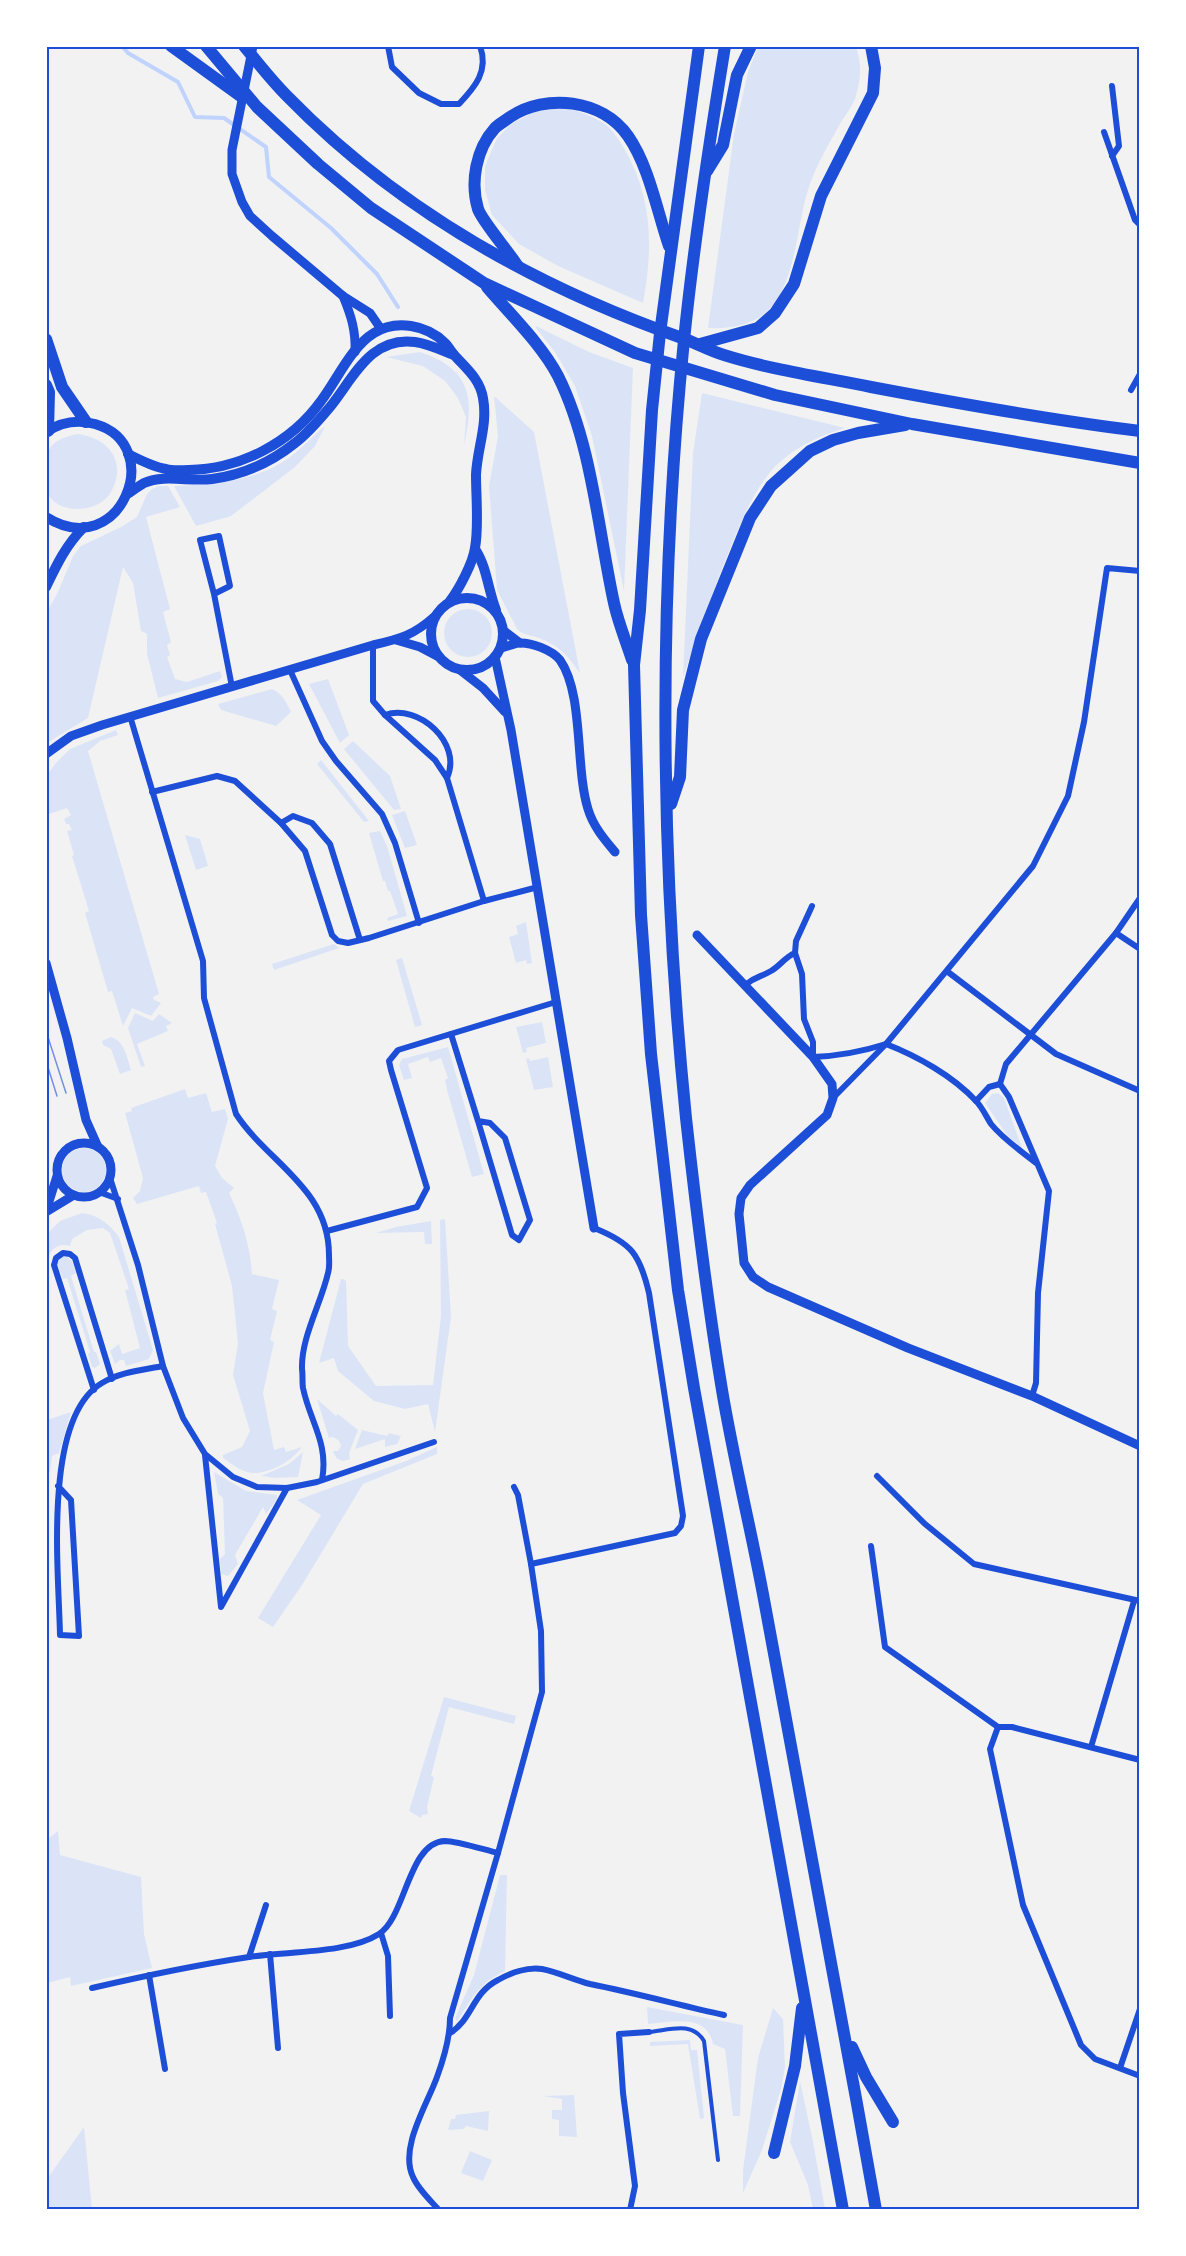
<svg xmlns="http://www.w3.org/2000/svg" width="1186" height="2256" font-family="Lato,sans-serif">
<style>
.green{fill:#dbe4f7}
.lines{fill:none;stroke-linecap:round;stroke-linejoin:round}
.stream{stroke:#bfd3fe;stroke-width:4}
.service{stroke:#1d4ed8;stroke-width:4}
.minor{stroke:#1d4ed8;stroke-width:6}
.tertiary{stroke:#1d4ed8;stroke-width:9}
.secondary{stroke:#1d4ed8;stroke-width:10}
.motorway{stroke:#1d4ed8;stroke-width:12}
.tram{stroke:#7290e2;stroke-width:1.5}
.neatline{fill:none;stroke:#1d4ed8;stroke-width:2}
</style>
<rect width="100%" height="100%" fill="#f2f2f2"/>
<!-- green -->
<g class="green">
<path d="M758 47H856C862 64 861 78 856 96 853 106 845 115 840 124 829 144 815 167 808 190 797 225 796 279 771 307 756 325 731 329 708 328L734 134 748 72Z"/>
<path d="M567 108C580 112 593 116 605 124 613 130 620 141 625 150 653 199 653 249 643 303L558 266 519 244 492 215 485 190V166L497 138 511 124 534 112 545 109Z"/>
<polygon points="536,326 589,352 633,368 624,591 592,436 575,386 555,352 536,328"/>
<path d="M420 352C471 369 475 398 464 446L466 417 458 398 445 381 423 366 386 357Z"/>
<path d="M702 393 845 428C817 437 792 448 771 471 751 495 739 527 727 556 711 596 697 636 683 677L693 453Z"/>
<path d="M494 396 534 432 580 673C567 655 561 647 539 638 531 635 523 635 517 629L497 590 489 486 498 436Z"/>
<path d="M325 426 315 446 295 467 231 516 196 526 174 486C212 485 258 481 290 457 302 448 313 436 325 426Z"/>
<path d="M77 434C108 437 128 462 111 492 99 514 55 516 46 490 45 485 46 476 46 471 46 446 52 440 77 434Z"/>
<polygon points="159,486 168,486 180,507 146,517 170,609 163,612 171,642 167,645 170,655 167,657 175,679 187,682 220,671 222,677 218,681 158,698 147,654 147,634 141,631 133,583 123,567 88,718 47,743 47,612 58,592 73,556 81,546 121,527 137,517 147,494 152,489"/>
<circle cx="468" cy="633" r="24"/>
<polygon points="328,679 349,735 340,743 309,684"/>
<path d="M272 689C283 694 286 702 291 712L276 726 221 710 218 704Z"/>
<polygon points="116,730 118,735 100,741 88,751 159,994 153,997 154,1000 161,1003 151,1016 132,1008 123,1026 112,991 108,992 85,913 89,911 72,856 74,855 67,831 72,830 69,824 66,824 64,819 71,815 67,808 46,815 47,775 56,763 70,749"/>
<polygon points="353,741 390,776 401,809 394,810 344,749"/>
<polygon points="321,760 369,821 364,822 317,764"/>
<polygon points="405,811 417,845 405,848 392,815"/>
<polygon points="380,831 387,846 407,916 388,921 387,918 398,914 390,891 388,891 385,881 383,881 369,833"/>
<polygon points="185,835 200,839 208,866 196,870"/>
<polygon points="526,922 532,963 527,964 526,960 516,963 509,937 518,934 516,926"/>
<polygon points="334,944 339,948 274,970 272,964"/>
<polygon points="402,958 422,1025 415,1027 396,960"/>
<polygon points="135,1013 153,1021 159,1014 172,1023 166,1026 168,1031 137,1044 145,1066 141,1067 128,1028"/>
<polygon points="542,1022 546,1043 526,1048 527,1052 523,1053 516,1027"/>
<path d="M111 1037C125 1041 127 1058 131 1070L120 1074 111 1049 103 1045 102 1041Z"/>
<polygon points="448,1047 484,1174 472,1177 447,1090 445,1080 448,1078 441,1058 430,1062 428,1057 408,1064 412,1078 404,1080 399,1065 402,1059"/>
<polygon points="548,1057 553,1087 534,1090 526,1059 529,1058 530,1061"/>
<path d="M185 1089 188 1098 206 1093 212 1112 225 1109 228 1119 215 1166 222 1178 234 1188 229 1193C242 1220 250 1244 252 1274L279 1280 272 1309 277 1311 270 1340 274 1342 263 1393 274 1450 284 1447 286 1452 302 1447C292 1461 270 1474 252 1473 242 1472 231 1464 223 1458V1455L242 1447 250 1431 233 1375 238 1343 232 1286 215 1224 217 1223 206 1192 201 1193 199 1186 137 1204 133 1198 140 1191 143 1178 125 1113 132 1111 131 1108Z"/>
<polygon points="998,1093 1004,1098 1022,1148 1007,1135 985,1103 992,1094"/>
<circle cx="84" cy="1170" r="22"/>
<path d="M82 1213C99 1215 109 1224 119 1237L153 1350 149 1359 126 1366 124 1360H120L115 1364 110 1351 119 1344 122 1354 140 1348 125 1290 129 1289 110 1233 103 1228 87 1230 72 1239 70 1246C58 1242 49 1250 47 1262V1234L60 1221Z"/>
<polygon points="445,1219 451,1317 435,1432 428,1404 405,1409 374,1401 338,1371 334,1358 319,1363 341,1279 343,1279 346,1281 348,1346 376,1386 433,1385 441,1316 440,1220"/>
<polygon points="431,1221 432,1244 425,1244 424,1232 376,1233 396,1227"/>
<polygon points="66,1256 72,1261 76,1273 71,1276 94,1352 96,1352 100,1364 95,1368 92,1367 88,1354 90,1352 67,1278 63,1279 57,1264 61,1257"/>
<path d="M317 1399 336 1416 338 1414 358 1430 349 1453 350 1459C341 1463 336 1460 333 1451H338L341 1446C340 1441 337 1438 332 1437L329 1438Z"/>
<polygon points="71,1412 59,1453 52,1456 50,1472 47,1471 47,1420"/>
<polygon points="362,1430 387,1436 389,1433 401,1436 397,1444 385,1447 385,1439 355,1449"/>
<polygon points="437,1447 437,1454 363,1484 302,1585 273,1627 258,1618 321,1515 297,1500 406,1461"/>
<polygon points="303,1452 298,1477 276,1478 261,1476 289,1464"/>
<polygon points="214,1472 246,1491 277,1495 277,1499 266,1514 263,1507 235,1555 238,1564 228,1576 221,1574 220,1559 225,1554 223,1498 218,1494"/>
<polygon points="444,1697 516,1716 514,1724 449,1707 431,1776 434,1777 427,1807 428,1814 422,1815 421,1818 409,1811"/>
<polygon points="58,1831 60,1855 141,1877 144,1934 152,1968 71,1986 70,1977 47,1983 47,1840"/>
<path d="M500 1875H507L505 1971C478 1984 472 1998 457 2022L455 2018 474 1975Z"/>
<path d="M647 2007 743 2025 740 2116H733L725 2049 713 2044C707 2013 672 2022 648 2024Z"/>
<polygon points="773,2008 783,2019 785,2067 781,2089 762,2150 743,2193 743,2170 758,2058"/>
<polygon points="690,2040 691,2050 697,2050 704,2118 700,2119 688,2044 650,2046 650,2042"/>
<polygon points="800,2081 813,2142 825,2209 813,2209 808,2185 790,2142"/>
<polygon points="574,2095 577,2137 559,2136 559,2120 552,2119 552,2110 562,2110 562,2099 543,2096"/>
<polygon points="489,2111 488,2131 466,2126 464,2129 448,2130 451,2119 455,2119 456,2115"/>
<polygon points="84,2127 92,2209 47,2209 47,2179"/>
<polygon points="470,2151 492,2160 483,2181 461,2173"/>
</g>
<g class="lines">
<!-- stream -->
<polyline class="stream" points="122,46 128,53 178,82 195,117 224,118 266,147 269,177 331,228 377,274 398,307"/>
<!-- service -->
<path class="service" d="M650 2032C670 2030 692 2021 704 2041L718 2160"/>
<!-- minor -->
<g class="minor">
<path d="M388 46 392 67 419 93 441 104H459C475 87 489 71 480 46"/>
<polyline points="1112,86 1119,146 1112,156"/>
<polyline points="1104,132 1135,220 1140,225"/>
<polyline points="1131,390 1140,374"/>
<polyline points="214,594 230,586 219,536 200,540 214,594 232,687"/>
<polyline points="373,645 373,701 385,715 435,760 447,778 484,901"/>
<polyline points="290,670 322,741 336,761 382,814 395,843 419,923"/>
<path d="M385 715C418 703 463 743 447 778"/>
<path d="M130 716 203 961 204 998 236 1114C268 1163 329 1188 329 1255 329 1261 330 1267 328 1273 321 1304 301 1337 302 1369 303 1375 302 1382 303 1388 310 1422 329 1443 322 1480"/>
<polyline points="152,792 217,776 235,781 281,823 305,851 332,935 338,941 348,943 369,938 484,901 538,887"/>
<polyline points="281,823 293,816 312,823 330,844 360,940"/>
<path d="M812 906 796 941 795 953 802 974 804 1019 813 1042V1057C838 1056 861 1052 886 1044"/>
<polyline points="1116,933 1140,949"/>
<polyline points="948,972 1056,1054 1140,1091"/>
<path d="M745 985C756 976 761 977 771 971 780 966 785 957 795 953"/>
<polyline points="451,1034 478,1121 490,1123 505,1138 530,1220 519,1240 512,1235 478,1121"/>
<path d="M886 1044C917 1056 953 1076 976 1101 982 1107 986 1116 991 1124 1003 1139 1021 1151 1036 1163"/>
<polyline points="833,1098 886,1044 1033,866 1068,796 1084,722 1107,568 1140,571"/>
<polyline points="976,1101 989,1087 1000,1084"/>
<polyline points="110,1178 138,1265 163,1366 183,1418 205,1454 233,1477 257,1487 287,1488 317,1482 434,1442"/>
<polyline points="99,1192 118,1199"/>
<polyline points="327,1231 417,1207 427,1188 391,1070 389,1061 398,1050 556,1002"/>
<polyline points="94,1390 54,1265 56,1258 63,1253 70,1254 75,1258 112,1379"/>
<polyline points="1032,1396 1036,1383 1038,1293 1049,1191 1009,1097 1000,1084 1006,1064 1116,933 1140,898"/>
<polyline points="205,1455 221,1607 287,1488"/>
<polyline points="877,1476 925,1524 974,1564 1140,1601"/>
<path d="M58 1486 71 1500 79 1636 60 1635C59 1575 42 1418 102 1383 120 1372 143 1370 163 1366"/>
<polyline points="871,1546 885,1647 998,1727 1012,1727 1140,1760"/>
<path d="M531 1564 675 1533 681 1526 683 1516 649 1293C640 1255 632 1243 594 1228"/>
<polyline points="998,1727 990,1749 1023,1905 1081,2045 1095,2059 1140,2076"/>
<polyline points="1091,1747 1134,1601"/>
<polyline points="381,1933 388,1956 390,2016"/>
<polyline points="270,1954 278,2048"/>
<polyline points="249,1957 266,1905"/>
<polyline points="149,1975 165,2069"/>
<path d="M92 1988C144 1976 196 1965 249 1957 286 1951 348 1954 379 1934 406 1917 408 1842 445 1841 457 1841 485 1850 498 1853"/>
<path d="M450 2033C472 2020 472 1993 498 1980 510 1973 527 1967 542 1969 558 1972 574 1980 590 1984 635 1993 679 2005 724 2015"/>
<polyline points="1120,2068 1140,2009"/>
<path d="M439 2210C430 2200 418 2189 413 2177 399 2148 427 2105 437 2077 444 2058 450 2038 450 2018L498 1853 542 1692 541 1631 531 1564 518 1495 514 1487"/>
<polyline points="630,2210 635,2186 623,2093 619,2034 649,2032"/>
</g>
<!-- tertiary -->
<g class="tertiary">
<polyline points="253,46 232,150 232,174 242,202 250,216 272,236 343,296 370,313 381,329"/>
<path d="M343 296C351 315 356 331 355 352"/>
<polyline points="503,630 520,643"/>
<polyline points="396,640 420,647 437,656"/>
<path d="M501 648C506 647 513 644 518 643 531 642 552 650 560 660 584 694 575 768 588 809 593 826 604 839 615 852"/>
<polyline points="495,657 511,730 594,1228"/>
<polyline points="460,670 483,688 505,712"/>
<path d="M46 754 71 736 102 725 373 645C400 639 414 635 435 616"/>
<polyline points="697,935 813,1057 832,1084 833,1098 827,1115 750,1185 741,1198 739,1214 744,1263 753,1277 768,1287 908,1348 1032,1396 1140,1446"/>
<polyline points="46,963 67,1038 86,1120 98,1147"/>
<circle cx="84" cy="1170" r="27"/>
<polyline points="46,1211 57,1176"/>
<polyline points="46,1212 74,1195"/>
</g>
<!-- secondary -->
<g class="secondary">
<path d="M46 432C61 422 77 419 95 424 168 445 120 564 46 517"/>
<path d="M128 454C140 460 153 467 166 469 173 471 181 470 189 470 240 469 291 443 321 401 337 380 351 347 374 333 396 319 427 325 445 343 449 347 452 353 456 357 468 370 480 380 483 398 488 425 477 449 476 475 476 497 479 527 475 548 473 563 459 589 450 601"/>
<path d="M129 493C133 490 139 486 144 483 164 474 190 482 212 479 243 475 270 463 295 443 307 434 320 419 330 407 353 379 370 336 415 342 429 344 441 350 454 355"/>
<path d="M475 549C487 567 488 590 496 610"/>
<path d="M46 587C57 564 66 545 84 527"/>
<circle cx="467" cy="634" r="36"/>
</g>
<!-- motorway -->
<g class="motorway">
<polyline points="171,46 243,98"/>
<polyline points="206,46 257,107 318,164 371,208 484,283 635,353 775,395 912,424 1140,463"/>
<path d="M244 46C258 63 271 80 287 96 397 209 534 286 682 338 696 343 710 351 724 355 772 370 822 377 871 387 961 404 1049 420 1140 431"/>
<polyline points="699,46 660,333 652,410 640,610 634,665 641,915 651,1054 678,1290 694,1388 843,2210"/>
<path d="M725 46C709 144 694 242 684 340 658 598 660 860 686 1118 696 1209 707 1300 722 1390 734 1462 752 1533 765 1605 803 1806 840 2008 876 2210"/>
<polyline points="707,171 723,145 737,75 751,46"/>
<path d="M517 265C509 252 482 221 478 209 470 182 476 149 495 128 499 124 505 121 510 117 546 93 602 99 628 136 649 166 657 211 669 246"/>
<path d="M487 287C510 314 542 345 558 376 592 444 598 530 614 603 618 622 626 641 632 660"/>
<polyline points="46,339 62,387 86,422"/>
<polyline points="700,344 758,328 775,313 794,284 821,196 873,93 875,68 871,46"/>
<polyline points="46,385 49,392 48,431"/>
<polyline points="671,804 680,777 683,710 701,639 750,518 771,486 810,451 833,440 858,433 905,425"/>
<polyline points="852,2047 866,2077 893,2122"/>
<polyline points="774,2153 795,2066 802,2008"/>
</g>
<!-- tram -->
<g class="tram">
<polyline points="46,1031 66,1093"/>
<polyline points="46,1061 57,1096"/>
</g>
</g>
<!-- border -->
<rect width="1186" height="2256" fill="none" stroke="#ffffff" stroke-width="96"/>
<rect x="48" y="48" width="1090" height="2160" class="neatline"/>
</svg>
